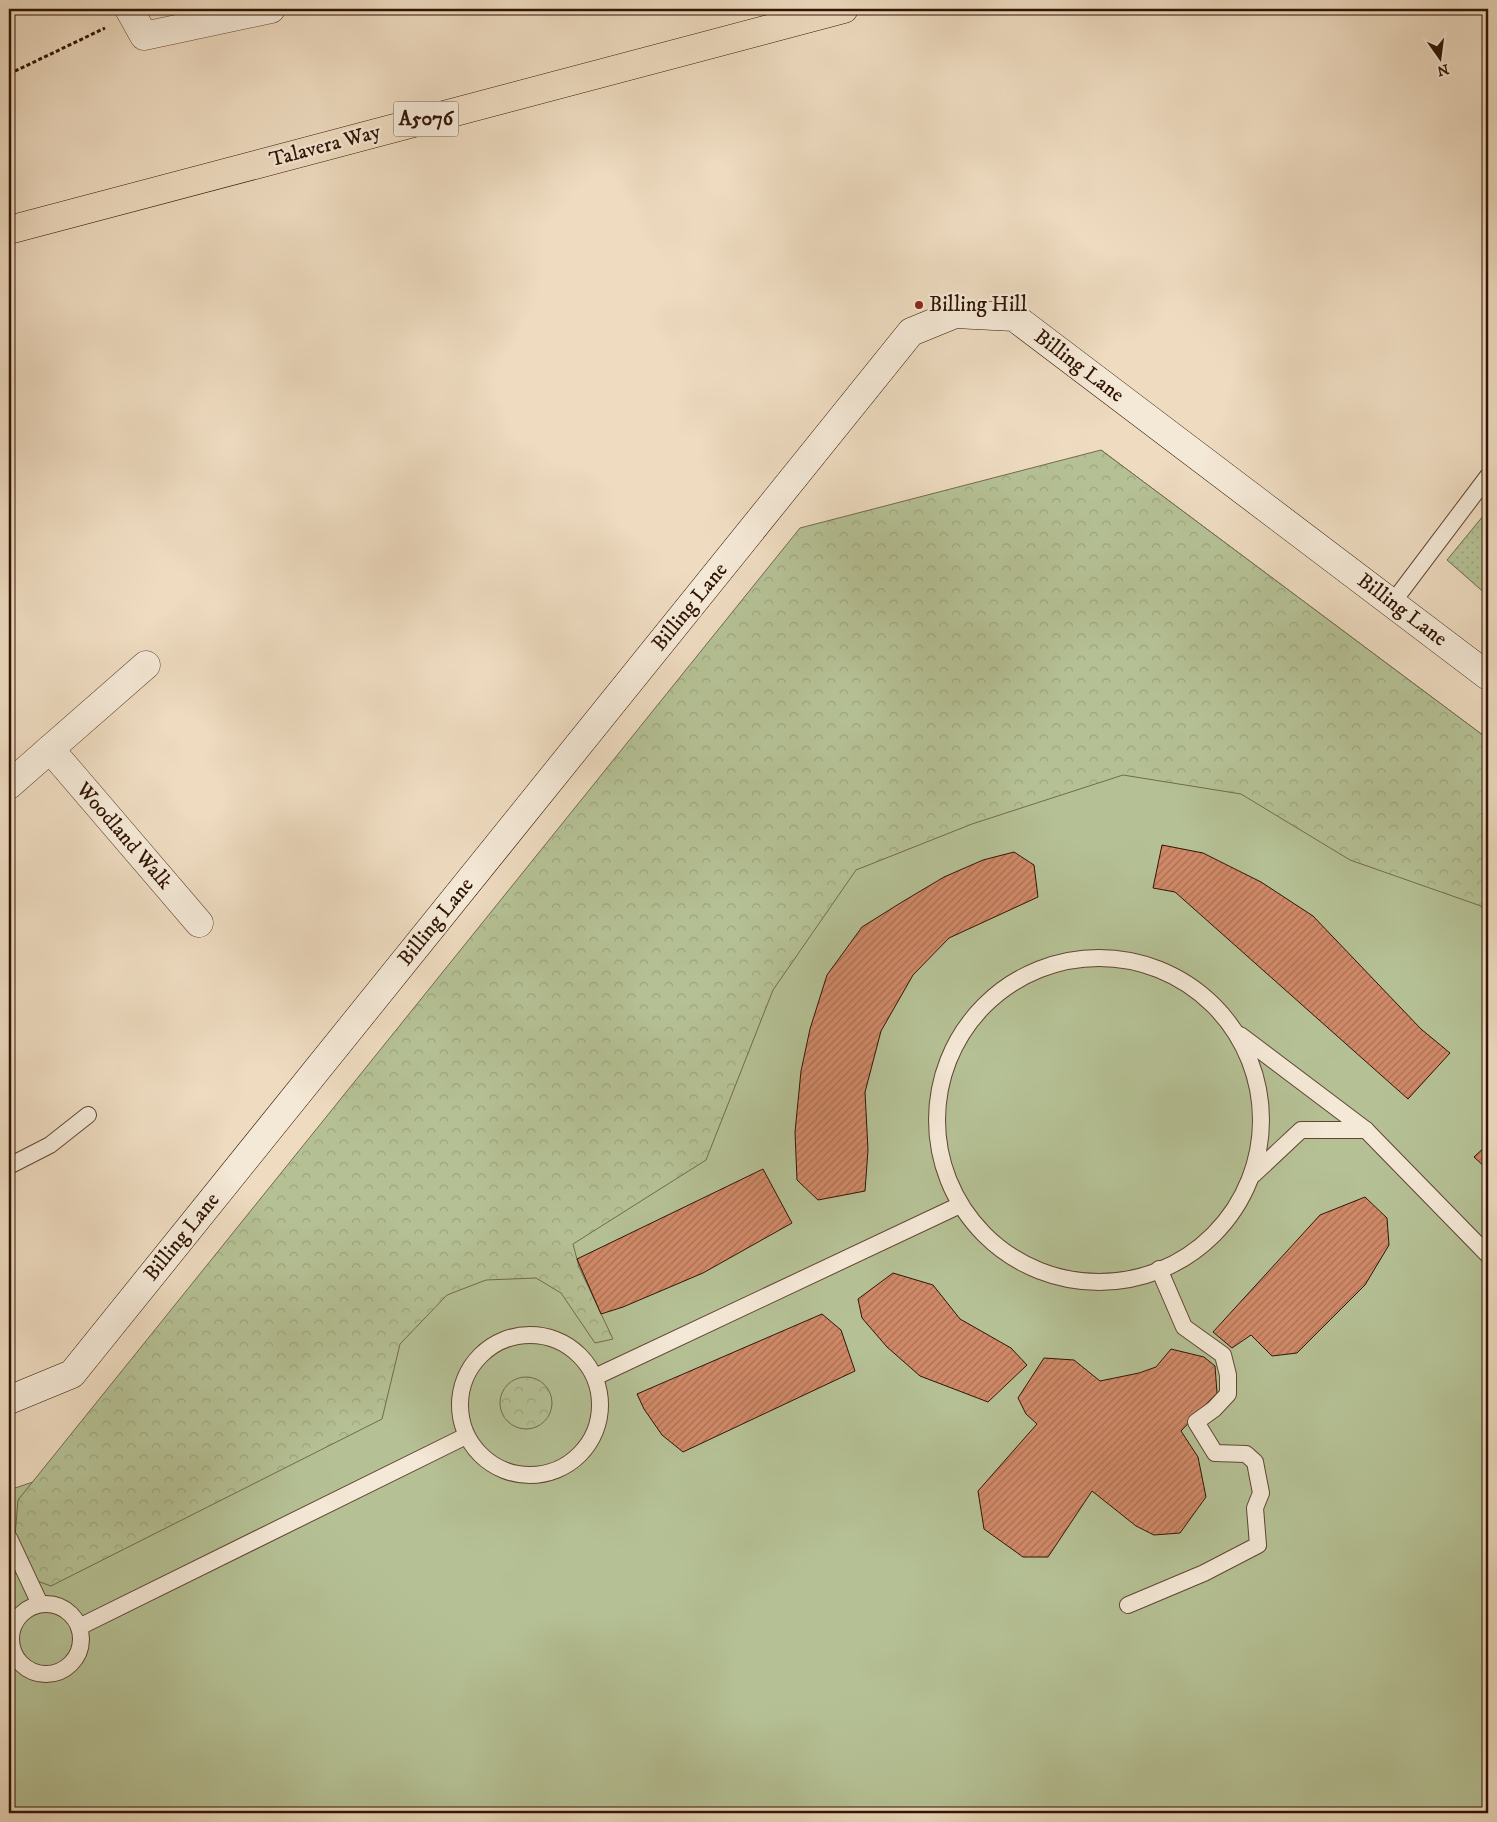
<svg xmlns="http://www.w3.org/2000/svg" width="1497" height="1822" font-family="'IM FELL DW Pica',serif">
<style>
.green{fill:#b5c195;stroke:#726a4c}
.forest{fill:url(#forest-crowns);stroke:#726a4c}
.garden{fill:url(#garden-dots);stroke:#726a4c}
.building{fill:url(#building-hatch);stroke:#301403}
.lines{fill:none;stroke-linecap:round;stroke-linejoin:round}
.lane-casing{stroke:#604632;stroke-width:18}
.street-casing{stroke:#604632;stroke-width:29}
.secondary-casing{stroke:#301403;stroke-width:29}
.primary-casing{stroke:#301403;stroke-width:29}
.path{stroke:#301403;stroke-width:3;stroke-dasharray:4 2.5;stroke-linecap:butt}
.lane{stroke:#f4e8d6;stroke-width:16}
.street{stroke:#f4e8d6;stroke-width:28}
.secondary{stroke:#f4e8d6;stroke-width:28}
.primary{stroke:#eedbc0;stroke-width:28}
.poi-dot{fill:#8f2418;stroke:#f4e8d6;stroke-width:2}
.labels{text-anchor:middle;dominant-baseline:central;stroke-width:4.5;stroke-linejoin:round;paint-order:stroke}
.shield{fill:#f4e8d6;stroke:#6b5442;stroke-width:1}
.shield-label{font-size:20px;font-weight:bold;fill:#301403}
.street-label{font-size:21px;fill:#301403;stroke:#f4e8d6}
.poi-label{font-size:21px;fill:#301403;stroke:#f4e8d6;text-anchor:start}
</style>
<defs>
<pattern id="forest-crowns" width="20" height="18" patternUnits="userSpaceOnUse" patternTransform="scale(1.25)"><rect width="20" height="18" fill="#b5c195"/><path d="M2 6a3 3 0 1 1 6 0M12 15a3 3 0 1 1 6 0" fill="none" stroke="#9ca57f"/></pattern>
<pattern id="garden-dots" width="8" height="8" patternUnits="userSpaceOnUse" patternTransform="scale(1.25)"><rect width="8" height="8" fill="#b5c195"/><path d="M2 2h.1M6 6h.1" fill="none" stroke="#9ca57f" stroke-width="1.8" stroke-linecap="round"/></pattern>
<pattern id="building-hatch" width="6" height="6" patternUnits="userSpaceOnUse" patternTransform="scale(1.25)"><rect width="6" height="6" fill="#d08968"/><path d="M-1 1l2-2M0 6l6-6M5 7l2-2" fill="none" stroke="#a96f53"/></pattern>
</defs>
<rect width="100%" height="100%" fill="#eedbc0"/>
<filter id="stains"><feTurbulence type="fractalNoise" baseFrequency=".004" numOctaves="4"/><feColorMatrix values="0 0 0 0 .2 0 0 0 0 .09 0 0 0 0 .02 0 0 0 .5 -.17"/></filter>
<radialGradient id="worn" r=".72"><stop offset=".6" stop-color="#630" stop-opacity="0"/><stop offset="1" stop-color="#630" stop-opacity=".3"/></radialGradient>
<!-- green -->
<polygon class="green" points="1101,450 1488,739 1488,1813 9,1813 9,1490 36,1481"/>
<!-- forest -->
<g class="forest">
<polygon points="1101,450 1488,739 1488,920 1481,906 1350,860 1241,794 1123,775 972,824 856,870 773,990 706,1160 573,1244 579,1267 613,1339 595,1343 561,1293 536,1278 486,1280 447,1295 400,1344 382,1419 51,1586 12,1572 18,1500 800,528"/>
<circle cx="526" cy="1403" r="26"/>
</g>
<!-- garden -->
<polygon class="garden" points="1488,510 1488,596 1447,560"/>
<!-- building -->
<g class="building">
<polygon points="1162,845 1203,853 1261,882 1313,916 1421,1029 1450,1053 1408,1099 1175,892 1153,888"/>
<polygon points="1014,852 1034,865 1038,897 949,938 913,975 881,1031 865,1092 868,1150 865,1191 818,1200 797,1180 795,1132 801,1071 810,1029 827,975 862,927 902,902 944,877 983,860"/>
<polygon points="1488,1144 1488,1170 1474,1157"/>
<polygon points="763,1169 792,1223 703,1273 623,1307 601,1314 577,1259"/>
<polygon points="1365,1197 1387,1218 1389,1245 1365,1285 1297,1353 1272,1356 1251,1335 1232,1348 1213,1332 1320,1215"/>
<polygon points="893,1273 933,1285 960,1319 1011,1348 1027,1365 988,1402 920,1376 887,1347 862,1318 858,1299"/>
<polygon points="822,1314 841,1330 855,1371 683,1452 662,1435 644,1409 637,1394"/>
<polygon points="1171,1349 1204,1357 1215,1366 1217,1393 1181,1431 1198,1457 1206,1497 1180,1533 1154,1535 1136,1526 1092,1491 1048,1557 1023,1557 984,1529 978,1491 1037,1424 1026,1414 1018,1398 1044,1358 1074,1360 1100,1381 1139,1373 1156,1367"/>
</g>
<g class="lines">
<defs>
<g id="lane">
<polyline points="1393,602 1488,476"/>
<circle cx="1099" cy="1120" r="162"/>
<polyline points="1240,1035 1366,1130 1488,1255"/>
<polyline points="9,1166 50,1145 88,1115"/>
<polyline points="1253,1175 1301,1130 1366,1130"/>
<circle cx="530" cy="1405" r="70"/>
<polyline points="595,1377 960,1205"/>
<polyline points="9,1538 40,1604"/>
<circle cx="46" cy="1639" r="35"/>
<polyline points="1128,1605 1204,1573 1258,1545 1255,1508 1261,1493 1255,1462 1246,1454 1215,1453 1196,1422 1214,1409 1228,1394 1228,1375 1223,1355 1184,1327 1159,1269"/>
<polyline points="79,1627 466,1436"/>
</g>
<g id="street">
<polyline points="129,9 144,36 271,9"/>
<polyline points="50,749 199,923"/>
<polyline points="9,785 146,665"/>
</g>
<polyline id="secondary" points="9,1400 72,1374 911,332 955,314 1014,317 1488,676"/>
<polyline id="primary" points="9,230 844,9"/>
</defs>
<!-- lane casing -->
<use href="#lane" class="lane-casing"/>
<!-- street casing -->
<use href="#street" class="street-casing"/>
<!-- secondary casing -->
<use href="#secondary" class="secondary-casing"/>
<!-- primary casing -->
<use href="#primary" class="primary-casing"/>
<!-- path -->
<polyline class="path" points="9,74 105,28"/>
<!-- lane -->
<use href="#lane" class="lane"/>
<!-- street -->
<use href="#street" class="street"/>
<!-- secondary -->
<use href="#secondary" class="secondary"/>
<!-- primary -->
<use href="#primary" class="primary"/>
</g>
<!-- markers -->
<circle class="poi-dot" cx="919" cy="305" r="5"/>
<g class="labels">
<!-- shield labels -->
<rect class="shield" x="393.5" y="101.5" width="65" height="35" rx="4"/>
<g class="shield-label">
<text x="426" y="119">A5076</text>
</g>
<!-- street labels -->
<g class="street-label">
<text transform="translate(325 146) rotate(-15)">Talavera Way</text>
<text transform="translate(1079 366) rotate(37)">Billing Lane</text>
<text transform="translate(690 607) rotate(-51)">Billing Lane</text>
<text transform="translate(1402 610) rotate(37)">Billing Lane</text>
<text transform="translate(124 836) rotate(49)">Woodland Walk</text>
<text transform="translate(436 922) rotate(-51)">Billing Lane</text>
<text transform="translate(182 1237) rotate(-51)">Billing Lane</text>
</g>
<!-- poi labels -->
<g class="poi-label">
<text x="929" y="305">Billing Hill</text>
</g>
</g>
<!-- margin -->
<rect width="1497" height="1822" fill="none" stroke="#eedbc0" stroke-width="30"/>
<rect x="10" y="10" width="1477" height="1802" fill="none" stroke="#301403" stroke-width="2.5"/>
<rect x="15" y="15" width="1467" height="1792" fill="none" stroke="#301403"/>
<!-- north arrow -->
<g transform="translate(1440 58) rotate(166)" stroke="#f4e8d6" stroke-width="4" paint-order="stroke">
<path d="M0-4L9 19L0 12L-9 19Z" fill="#301403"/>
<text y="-8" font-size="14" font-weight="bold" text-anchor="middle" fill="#301403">N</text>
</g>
<rect width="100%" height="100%" filter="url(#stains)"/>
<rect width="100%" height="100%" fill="url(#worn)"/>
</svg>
